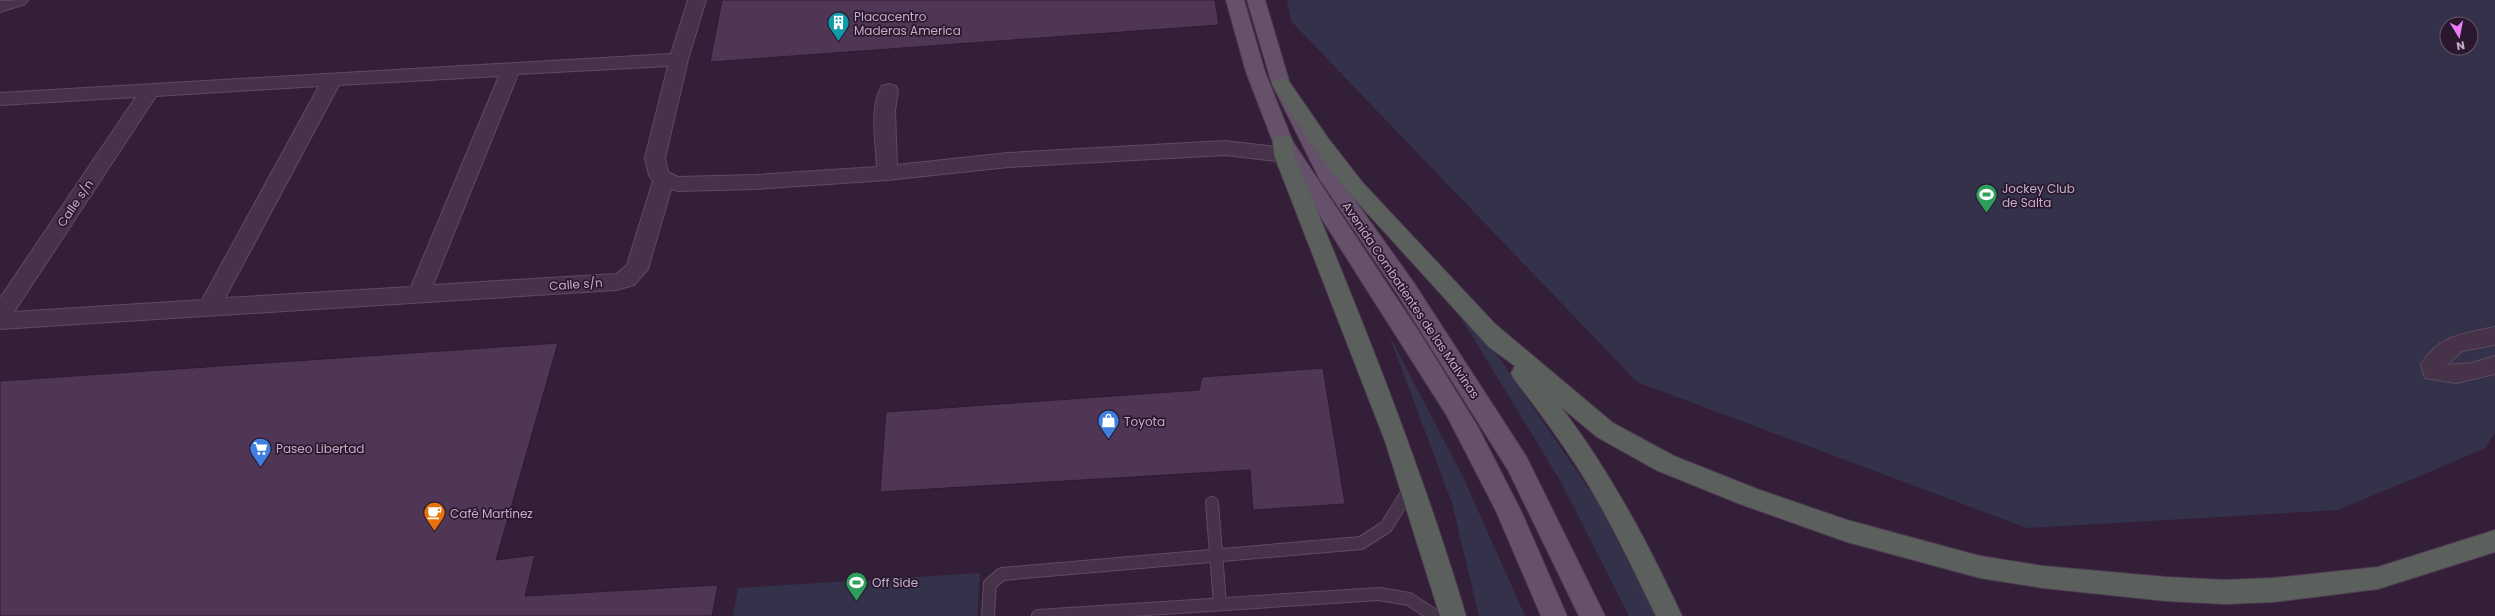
<svg xmlns="http://www.w3.org/2000/svg" width="2495" height="616" font-family="Poppins,sans-serif">
<style>
.green{fill:#34324b;fill-rule:evenodd}
.building{fill:#503655;stroke:#2c1b30}
.lines{fill:none;stroke-linecap:round;stroke-linejoin:round}
.service-casing{stroke:#5e4b61;stroke-width:14}
.minor-casing{stroke:#5e4b61;stroke-width:2}
.primary-casing{stroke:#4c3a50;stroke-width:2}
.trunk-casing{stroke:#4d3b51;stroke-width:2}
.service{stroke:#463349;stroke-width:12}
.minor{fill:#463349;fill-rule:evenodd}
.primary{fill:#65516a;fill-rule:evenodd}
.trunk{fill:#5c605d;fill-rule:evenodd}
.labels{text-anchor:middle;dominant-baseline:central;stroke-width:3.5;stroke-linejoin:round;paint-order:stroke}
.poi-label{font-size:12px;fill:#c3adc6;stroke:#2a192e;text-anchor:start}
.street-label{font-size:12px;fill:#c3adc6;stroke:#2a192e}
</style>
<rect width="100%" height="100%" fill="#341f39"/>
<!-- green -->
<g class="green">
<path d="M1287 0H2495V433L2484 449 2338 510 2027 528 1637 382 1291 21ZM2447 24H2471V48H2447Z"/>
<polygon points="1455,308 1498,356 1596,499 1656,616 1629,616 1561,482"/>
<polygon points="1389,335 1463,477 1525,616 1479,616 1452,503"/>
<polygon points="980,573 977,616 733,616 738,588"/>
</g>
<!-- building -->
<g class="building">
<polygon points="722,0 1215,0 1219,25 710,62"/>
<polygon points="558,343 496,560 535,555 525,596 718,585 712,616 0,616 0,381"/>
<polygon points="1323,368 1345,504 1253,510 1250,470 880,492 886,412 1199,390 1202,377"/>
</g>
<g class="lines">
<defs>
<g id="service">
<polyline points="1212,503 1220,604"/>
<polyline points="988,616 990,584 1002,574 1361,543 1386,527 1411,487"/>
<polyline points="1038,616 1379,594 1409,599 1435,616"/>
</g>
<g id="minor">
<polygon points="28,0 25,4 0,12 0,1"/>
<path d="M688 0H706L688 59 665 158 668 172 678 177 755 175 877 167C876 143 869 107 882 86L889 84 896 86 898 90 895 111 897 165 1008 153 1225 141 1284 148 1291 150 1294 155 1291 160 1284 162 1225 155 1008 167 887 180 755 189 678 191 671 189 648 269 634 285 616 290 0 329V298L136 97 0 105V93L671 54ZM668 66 645 158 649 175 653 181 627 265 616 274 433 285 518 74ZM499 76 411 287 225 298 339 85ZM319 86 202 300 14 312 156 96Z"/>
<path d="M2495 327V345L2462 351 2447 365 2472 363 2495 356V374L2456 383 2425 378 2421 365C2436 336 2466 333 2495 327Z"/>
</g>
<g id="primary">
<polygon points="1226,0 1244,0 1265,72 1293,142 1421,335 1478,427 1521,511 1567,616 1541,616 1496,511 1447,416 1273,142 1246,72"/>
<polygon points="1247,0 1265,0 1290,84 1337,175 1414,283 1526,456 1605,616 1579,616 1508,470 1398,295 1319,178 1272,84"/>
</g>
<g id="trunk">
<path d="M1281 78 1288 80 1328 138 1363 183 1495 324 1613 423 1674 456 1757 489 1847 520 1980 556 2043 566 2166 577 2225 580 2273 578 2378 567 2495 530V552L2378 589 2273 602 2225 604 2166 601 2043 588 1980 578 1847 542 1740 504 1656 470 1597 437 1561 407C1610 471 1648 543 1682 616H1656C1631 565 1607 513 1576 465 1557 436 1536 407 1514 379L1511 373 1515 366 1489 347 1349 193 1314 148 1272 84 1274 80Z"/>
<path d="M1283 135 1290 137 1293 142 1294 155C1357 307 1419 458 1466 616H1440L1385 441 1274 155 1273 142 1276 137Z"/>
</g>
</defs>
<!-- service casing -->
<use href="#service" class="service-casing"/>
<!-- minor casing -->
<use href="#minor" class="minor-casing"/>
<!-- primary casing -->
<use href="#primary" class="primary-casing"/>
<!-- trunk casing -->
<use href="#trunk" class="trunk-casing"/>
<!-- service -->
<use href="#service" class="service"/>
<!-- minor -->
<use href="#minor" class="minor"/>
<!-- primary -->
<use href="#primary" class="primary"/>
<!-- trunk -->
<use href="#trunk" class="trunk"/>
</g>
<!-- icons -->
<defs>
<symbol id="building-pin" viewBox="-11 -11 22 30"><path d="M0 17L-7.5 6A9.5 9.5 0 1 1 7.5 6Z" fill="#0f9aa8" stroke="#2a192e"/><path d="M-4-6H4V6H1V3H-1V6H-4ZM-2.5-4.3h1.7v1.8h-1.7ZM.8-4.3h1.7v1.8H.8ZM-2.5-1h1.7V.8h-1.7ZM.8-1h1.7V.8H.8Z" fill="#fff"/></symbol>
<symbol id="stadium-pin" viewBox="-11 -11 22 30"><path d="M0 17L-7.5 6A9.5 9.5 0 1 1 7.5 6Z" fill="#2e9e5b" stroke="#2a192e"/><path d="M0-5a6.5 5 0 1 0 0 10a6.5 5 0 1 0 0-10ZM-3.5-1.8h7v3.6h-7Z" fill="#fff"/></symbol>
<symbol id="shop-pin" viewBox="-11 -11 22 30"><path d="M0 17L-7.5 6A9.5 9.5 0 1 1 7.5 6Z" fill="#3f7fe0" stroke="#2a192e"/><path d="M-5-2.5h2.3a2.7 3.5 0 0 1 5.4 0H5L5.5 6h-11ZM-1.5-2.5h3a1.5 2.3 0 0 0-3 0Z" fill="#fff"/></symbol>
<symbol id="supermarket-pin" viewBox="-11 -11 22 30"><path d="M0 17L-7.5 6A9.5 9.5 0 1 1 7.5 6Z" fill="#3f7fe0" stroke="#2a192e"/><path d="M-6-5.5h2.5l.6 2H6L4.5 2H-2.5L-4.4-4H-6ZM-1.5 3.2a1.3 1.3 0 1 0 .1 0ZM3 3.2a1.3 1.3 0 1 0 .1 0Z" fill="#fff"/></symbol>
<symbol id="cafe-pin" viewBox="-11 -11 22 30"><path d="M0 17L-7.5 6A9.5 9.5 0 1 1 7.5 6Z" fill="#e8710a" stroke="#2a192e"/><path d="M-5.5-4.5H6V0H3Q3 3.5 0 3.5H-2.5Q-5.5 3.5-5.5 0ZM3-3.2v2h1.7v-2ZM-6 4.5H4V6H-6Z" fill="#fff"/></symbol>
</defs>
<g fill-rule="evenodd">
<use href="#building-pin" x="826" y="10" width="25" height="34"/>
<use href="#stadium-pin" x="1974" y="182" width="25" height="34"/>
<use href="#shop-pin" x="1096" y="408" width="25" height="34"/>
<use href="#supermarket-pin" x="248" y="436" width="25" height="34"/>
<use href="#cafe-pin" x="422" y="500" width="25" height="34"/>
<use href="#stadium-pin" x="844" y="570" width="25" height="34"/>
</g>
<g class="labels">
<!-- poi labels -->
<g class="poi-label">
<text x="854" y="16">Placacentro<tspan x="854" dy="14">Maderas America</tspan></text>
<text x="2002" y="188">Jockey Club<tspan x="2002" dy="14">de Salta</tspan></text>
<text x="1124" y="421">Toyota</text>
<text x="276" y="448">Paseo Libertad</text>
<text x="450" y="513">Café Martínez</text>
<text x="872" y="582">Off Side</text>
</g>
<!-- street labels -->
<g class="street-label">
<text transform="translate(75 203) rotate(-56)">Calle s/n</text>
<text transform="translate(576 284) rotate(-4)">Calle s/n</text>
<text transform="translate(1411 300) rotate(56)">Avenida Combatientes de las Malvinas</text>
</g>
</g>
<!-- north arrow -->
<g transform="translate(2459 36) rotate(170)"><circle r="19" fill="#2a192e" stroke="#67546b"/>
<path d="M0-3L7 15L0 10L-7 15Z" fill="#eb7cfc"/>
<text y="-6" font-size="11" font-weight="bold" text-anchor="middle" fill="#c3adc6">N</text>
</g>
</svg>
